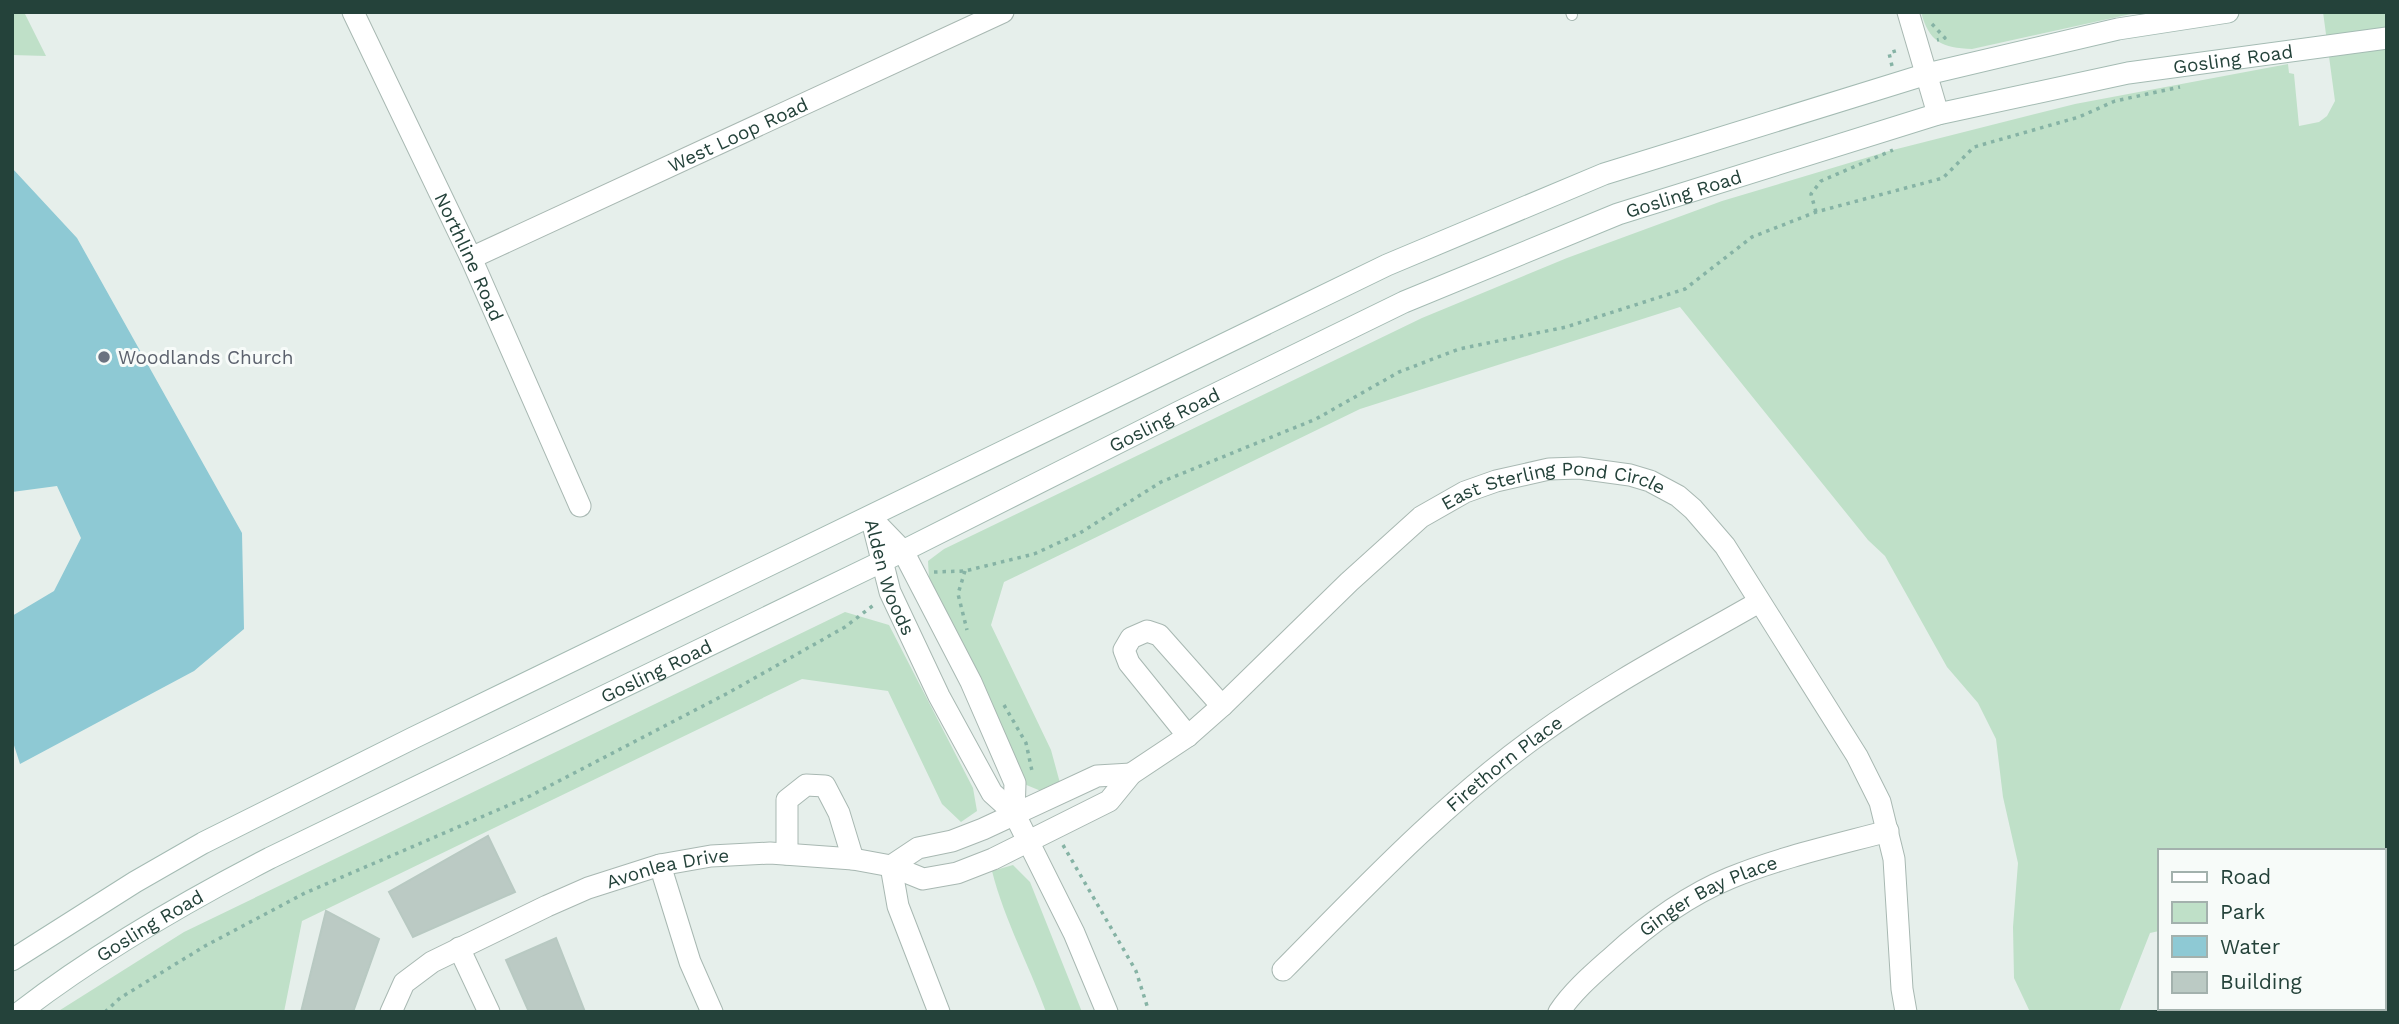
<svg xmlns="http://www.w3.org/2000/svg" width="2399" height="1024" font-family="'Work Sans',sans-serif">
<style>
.green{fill:#bfe0c8}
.water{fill:#8ec9d4}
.building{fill:#bbcac4;stroke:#b8c9c2;stroke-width:2}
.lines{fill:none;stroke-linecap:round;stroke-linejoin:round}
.service-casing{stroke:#a8b8b2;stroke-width:12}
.minor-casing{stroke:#a8b8b2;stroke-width:23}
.tertiary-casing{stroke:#a8b8b2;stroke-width:23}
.secondary-casing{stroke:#a4bbb3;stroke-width:23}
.path{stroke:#86b3a5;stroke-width:3.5;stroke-dasharray:3.5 5;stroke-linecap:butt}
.service{stroke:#fff;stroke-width:10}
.minor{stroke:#fff;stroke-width:21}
.tertiary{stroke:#fff;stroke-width:21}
.secondary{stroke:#fff;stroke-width:21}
.worship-dot{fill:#6b7280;stroke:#f7fbf9;stroke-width:2.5}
.labels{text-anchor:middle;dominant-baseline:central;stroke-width:6;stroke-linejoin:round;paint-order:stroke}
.street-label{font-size:19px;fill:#24423a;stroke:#f7fbf9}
.worship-label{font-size:19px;fill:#5b616d;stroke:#f7fbf9;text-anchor:start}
</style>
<rect width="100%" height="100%" fill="#e6efeb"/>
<!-- green -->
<g class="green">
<polygon points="12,12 24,12 46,56 12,55"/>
<path d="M1921 12H2140L1972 49C1942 48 1929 42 1921 12Z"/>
<polygon points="2323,12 2387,12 2387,1012 2243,1012 2242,1008 2383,1008 2383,851 2159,851 2159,931 2150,933 2119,1012 2030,1012 2014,978 2013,927 2018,863 2003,797 1996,739 1978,703 1947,667 1885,556 1868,540 1680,307 1360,409 1004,582 991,625 1051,750 1060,783 1041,791 1024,784 929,579 928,561 944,549 1422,318 1567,258 1722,201 1889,151 2075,104 2288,64 2289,73 2294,74 2299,126 2319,122 2327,116 2335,101"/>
<polygon points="845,612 889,625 973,788 977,811 961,822 942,804 888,691 802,679 302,921 284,1012 57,1012 184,932"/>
<path d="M1013 865 1030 882 1082 1012H1046C1029 965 1004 919 992 871Z"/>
</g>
<!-- water -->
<polygon class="water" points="12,168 77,238 242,533 244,629 194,671 20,764 12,739 12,616 54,591 81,538 57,486 12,492"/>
<!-- building -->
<g class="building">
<polygon points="488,836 515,892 413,937 389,892"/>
<polygon points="326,911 379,939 353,1012 301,1012"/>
<polygon points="556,938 585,1012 529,1012 506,960"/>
</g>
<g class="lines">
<defs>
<polyline id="service" points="1571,12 1572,15"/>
<g id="minor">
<path id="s1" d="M353 12 471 258 580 506"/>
<polyline points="1908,12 1938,114"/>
<path id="s2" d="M471 258 1003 12"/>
<polyline points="1188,736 1129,663 1124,650 1131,638 1147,631 1159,635 1222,706"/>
<polyline points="787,854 787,800 806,785 825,786 839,813 853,859"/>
<polyline points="660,865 690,962 712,1012"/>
<polyline points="891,866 918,848 952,841 983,829 1097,776 1131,774"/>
<polyline points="891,866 898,906 939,1012"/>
<polyline points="459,948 489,1012"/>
<path id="s3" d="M1283 970C1364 888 1443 804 1537 736 1607 685 1684 645 1759 602"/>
<path id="s4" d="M391 1012 404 983 432 962 547 906 588 888 660 865 711 856 770 853 853 859 891 866 923 879 957 873 993 859 1109 801 1131 774 1188 736 1222 706 1349 582 1421 517 1465 492 1496 481 1549 469 1579 468 1630 475 1650 481 1678 496 1693 509 1725 546 1857 756 1880 802 1894 859 1902 989 1906 1012"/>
<path id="s5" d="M1559 1012C1573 991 1593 974 1611 958 1646 926 1686 896 1730 878 1781 857 1836 845 1888 831"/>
</g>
<g id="tertiary">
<path id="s6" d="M871 517 890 592 939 696 992 793 1014 813 1074 933 1107 1012"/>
<polyline points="872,519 903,551 971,682 1015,783 1014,813"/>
</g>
<g id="secondary">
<polyline points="12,960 135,882 203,843 413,738 1387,265 1604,174 1927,74 2118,29 2228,12"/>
<path id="s7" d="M20 1012C98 952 183 903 270 858L881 562 1179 412 1404 302 1618 214 1938 114 2128 73 2387 38"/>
</g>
</defs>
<!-- service casing -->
<use href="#service" class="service-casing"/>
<!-- minor casing -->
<use href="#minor" class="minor-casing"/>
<!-- tertiary casing -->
<use href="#tertiary" class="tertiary-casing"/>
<!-- secondary casing -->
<use href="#secondary" class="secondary-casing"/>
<!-- path -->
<g class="path">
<polyline points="1932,24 1945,38 1937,40"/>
<polyline points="1892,66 1889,53 1899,50"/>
<polyline points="1816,212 1811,194 1821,181 1893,150"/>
<polyline points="965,571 958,594 967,630"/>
<polyline points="934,572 965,571 1034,554 1080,533 1161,482 1316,419 1399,372 1459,349 1566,327 1685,289 1752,237 1816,212 1943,178 1974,147 2079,117 2115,101 2180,87"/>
<polyline points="1004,705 1026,743 1032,771"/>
<polyline points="1063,845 1136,971 1149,1012"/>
<polyline points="105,1012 120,998 205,946 305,893 530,796 728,693 845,627 875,604"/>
</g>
<!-- service -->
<use href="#service" class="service"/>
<!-- minor -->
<use href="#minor" class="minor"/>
<!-- tertiary -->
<use href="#tertiary" class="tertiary"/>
<!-- secondary -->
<use href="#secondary" class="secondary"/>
</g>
<!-- markers -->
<circle class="worship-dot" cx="104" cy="357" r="7"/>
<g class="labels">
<!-- street labels -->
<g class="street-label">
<text stroke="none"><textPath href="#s7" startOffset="2424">Gosling Road</textPath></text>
<text stroke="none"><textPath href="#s2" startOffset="294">West Loop Road</textPath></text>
<text stroke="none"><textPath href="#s7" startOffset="1857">Gosling Road</textPath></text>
<text stroke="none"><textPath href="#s1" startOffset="271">Northline Road</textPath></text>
<text stroke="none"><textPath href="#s7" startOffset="1290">Gosling Road</textPath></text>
<text stroke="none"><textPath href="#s4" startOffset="1349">East Sterling Pond Circle</textPath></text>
<text stroke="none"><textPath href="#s6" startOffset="63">Alden Woods</textPath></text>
<text stroke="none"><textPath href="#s7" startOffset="723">Gosling Road</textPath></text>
<text stroke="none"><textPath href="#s3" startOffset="303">Firethorn Place</textPath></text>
<text stroke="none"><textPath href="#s4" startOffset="322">Avonlea Drive</textPath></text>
<text stroke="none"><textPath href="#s5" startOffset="192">Ginger Bay Place</textPath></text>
<text stroke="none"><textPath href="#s7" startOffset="156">Gosling Road</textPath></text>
</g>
<!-- worship labels -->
<g class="worship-label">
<text x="118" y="357">Woodlands Church</text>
</g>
</g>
<!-- border -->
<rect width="2399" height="1024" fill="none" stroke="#24423a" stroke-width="28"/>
<!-- legend -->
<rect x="2158" y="849" width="228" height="161" fill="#f7fbf9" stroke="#a3b1ad" stroke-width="2"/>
<rect x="2172" y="872" width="35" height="10" fill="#ffffff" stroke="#a3b1ad" stroke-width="2"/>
<text x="2220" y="884" font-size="21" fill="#24423a">Road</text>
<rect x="2172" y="902" width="35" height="21" fill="#bfe0c8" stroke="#a3b1ad" stroke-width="2"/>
<text x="2220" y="919" font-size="21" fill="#24423a">Park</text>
<rect x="2172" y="936" width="35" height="21" fill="#8ec9d4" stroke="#a3b1ad" stroke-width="2"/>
<text x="2220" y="954" font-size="21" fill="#24423a">Water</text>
<rect x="2172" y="972" width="35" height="21" fill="#bbcac4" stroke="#a3b1ad" stroke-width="2"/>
<text x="2220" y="989" font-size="21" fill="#24423a">Building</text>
</svg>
